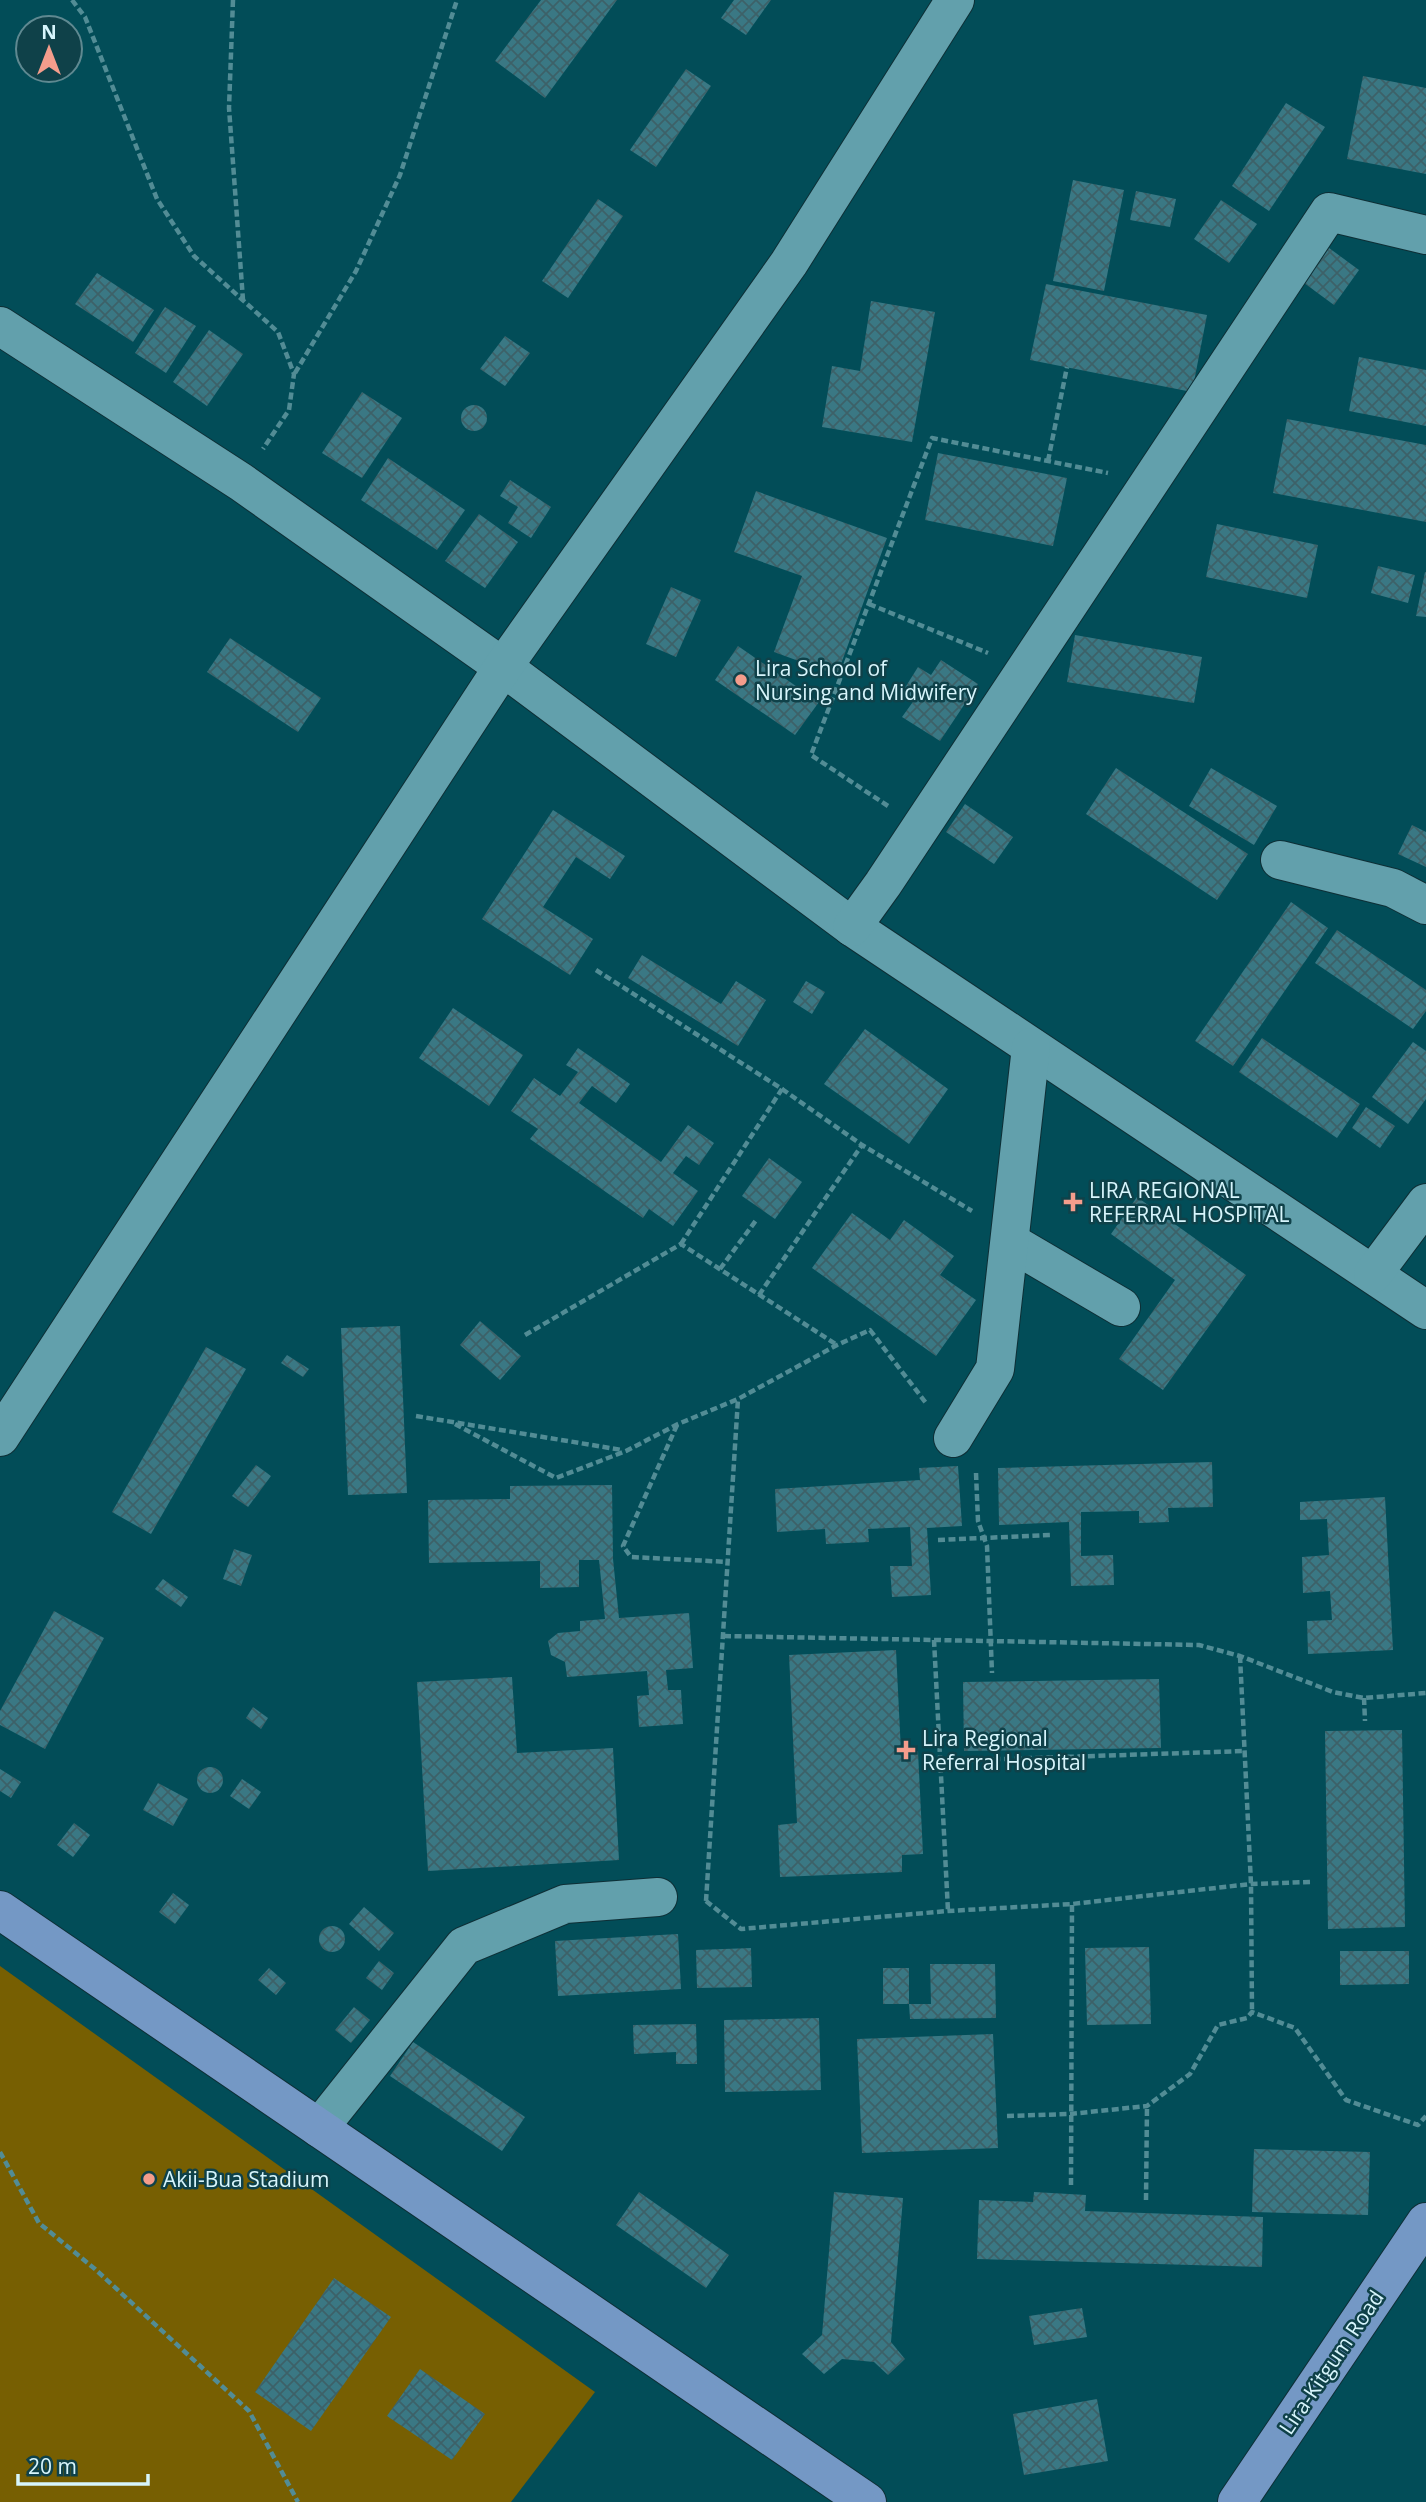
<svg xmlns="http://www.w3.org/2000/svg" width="1426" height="2502" font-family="'Open Sans',sans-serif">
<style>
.garden{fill:#775f02}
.building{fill:url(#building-cross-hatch)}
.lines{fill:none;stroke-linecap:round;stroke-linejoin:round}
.minor-casing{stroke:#0e2f36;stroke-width:40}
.major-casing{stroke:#0e2f36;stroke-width:40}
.path{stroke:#528c95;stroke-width:4.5;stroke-dasharray:7 3.5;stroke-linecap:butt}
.minor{stroke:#62a0ac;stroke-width:38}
.major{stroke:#7498c5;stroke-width:38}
.poi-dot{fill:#f49d8c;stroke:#0f4149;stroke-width:2.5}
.labels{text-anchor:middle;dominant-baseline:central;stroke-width:5;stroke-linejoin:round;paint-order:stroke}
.poi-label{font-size:21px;fill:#d7f5fc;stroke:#0f4149;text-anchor:start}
.street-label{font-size:21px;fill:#d7f5fc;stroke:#0f4149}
</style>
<defs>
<pattern id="building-cross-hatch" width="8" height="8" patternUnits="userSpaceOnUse" patternTransform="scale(1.75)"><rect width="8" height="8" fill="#3a7884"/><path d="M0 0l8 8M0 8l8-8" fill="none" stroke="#3d6168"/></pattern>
</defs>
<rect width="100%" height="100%" fill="#024d58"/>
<!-- garden -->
<polygon class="garden" points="0,1966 595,2392 511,2502 0,2502"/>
<!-- building -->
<g class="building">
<polygon points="541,0 617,0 545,98 495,61"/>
<polygon points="734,0 771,0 746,35 721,18"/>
<polygon points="686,69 711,86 656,167 630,150"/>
<polygon points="1363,76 1426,88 1426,174 1347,159"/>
<polygon points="1286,103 1325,127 1269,211 1232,186"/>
<polygon points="1073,180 1124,190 1104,291 1053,281"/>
<polygon points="1136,191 1176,199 1170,227 1130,220"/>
<polygon points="598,199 623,216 568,298 542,281"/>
<polygon points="1221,200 1257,224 1229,263 1194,239"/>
<polygon points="1325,245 1359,270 1334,305 1300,280"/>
<polygon points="97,273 154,310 133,342 75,304"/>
<polygon points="1046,284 1207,315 1192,392 1030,360"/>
<polygon points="871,301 935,312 912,442 822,427 832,366 860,371"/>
<polygon points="165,307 196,326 166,373 135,353"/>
<polygon points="209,330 243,354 207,406 173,382"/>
<polygon points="505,336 530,353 505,386 480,369"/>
<polygon points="1359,357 1426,370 1426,426 1349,411"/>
<polygon points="362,392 402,418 362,478 322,453"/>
<circle cx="474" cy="418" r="13"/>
<polygon points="1287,419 1426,445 1426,522 1273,493"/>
<polygon points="938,453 1067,478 1053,546 925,520"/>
<polygon points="388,458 465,510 437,550 361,500"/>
<polygon points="510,480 551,507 531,538 508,523 518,507 500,496"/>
<polygon points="756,491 887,538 837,675 774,652 802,576 734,552"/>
<polygon points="479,514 518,542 485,588 445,561"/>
<polygon points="1217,524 1318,545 1307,598 1206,577"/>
<polygon points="1378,566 1415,575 1408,603 1371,593"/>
<polygon points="1425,572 1426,572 1426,617 1416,616"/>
<polygon points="671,587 701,600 676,657 646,644"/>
<polygon points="1075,635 1202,657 1194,703 1067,682"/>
<polygon points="230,638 321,698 298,732 207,672"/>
<polygon points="738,646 819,702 795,735 715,680"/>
<polygon points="941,660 978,684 940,741 902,717 915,699 903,691 918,667 931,675"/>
<polygon points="1116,768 1248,854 1217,900 1086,814"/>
<polygon points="1211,768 1277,806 1254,845 1189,806"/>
<polygon points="965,804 1013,837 994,864 946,832"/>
<polygon points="553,810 625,856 610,879 576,857 543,907 593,939 570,975 482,919"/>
<polygon points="1412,825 1426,832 1426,867 1398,854"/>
<polygon points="1291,902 1328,928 1233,1066 1195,1041"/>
<polygon points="1337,930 1426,990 1426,1011 1413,1029 1315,963"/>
<polygon points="642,955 721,1004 736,981 766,1000 738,1046 628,978"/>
<polygon points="806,981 825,992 812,1014 793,1002"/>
<polygon points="453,1008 523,1055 489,1106 419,1058"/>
<polygon points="865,1029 948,1089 909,1144 824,1084"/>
<polygon points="1262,1038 1360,1104 1337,1138 1239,1072"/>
<polygon points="1413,1042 1426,1051 1426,1099 1408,1124 1372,1097"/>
<polygon points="578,1048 630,1084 616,1103 592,1086 579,1103 661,1162 688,1125 714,1143 699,1165 686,1156 673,1173 698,1191 673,1226 649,1209 643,1218 530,1139 538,1129 511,1111 534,1078 560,1096 578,1072 566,1065"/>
<polygon points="1366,1107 1395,1126 1380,1148 1352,1128"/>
<polygon points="769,1158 802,1182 775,1219 742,1196"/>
<polygon points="1137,1197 1246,1275 1163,1390 1119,1359 1175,1280 1111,1234"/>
<polygon points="852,1213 890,1240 904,1220 954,1256 940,1275 976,1300 936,1356 812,1268"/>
<polygon points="480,1321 521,1356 500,1380 460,1345"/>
<polygon points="400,1326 407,1493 348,1495 341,1328"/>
<polygon points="206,1347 246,1369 151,1534 112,1512"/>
<polygon points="287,1355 309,1369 303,1377 281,1363"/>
<polygon points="1212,1462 1213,1507 1168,1508 1169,1522 1139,1523 1139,1511 1081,1512 1081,1556 1113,1555 1114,1585 1071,1586 1069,1522 999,1525 998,1468"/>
<polygon points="256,1465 271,1476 248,1507 232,1496"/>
<polygon points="958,1466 962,1526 927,1528 931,1595 892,1597 890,1566 912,1566 910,1527 868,1529 869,1542 826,1544 825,1529 777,1532 775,1489 920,1480 919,1468"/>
<polygon points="612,1485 613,1559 619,1618 689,1613 693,1668 666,1670 668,1690 681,1690 683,1724 639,1727 637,1696 649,1695 647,1671 567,1677 565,1662 551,1655 548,1641 558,1633 580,1631 580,1621 605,1619 599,1560 579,1560 579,1587 540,1588 540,1561 429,1563 428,1500 510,1499 510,1486"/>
<polygon points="1385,1497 1393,1650 1308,1654 1307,1621 1332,1620 1330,1591 1303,1593 1302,1557 1329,1555 1327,1519 1300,1520 1300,1502"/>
<polygon points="234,1549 252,1555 241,1586 223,1579"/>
<polygon points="163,1579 188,1597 181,1607 155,1589"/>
<polygon points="54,1611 104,1638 45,1749 0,1725 0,1711"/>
<polygon points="896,1650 901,1752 918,1751 923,1854 902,1855 902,1872 780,1877 778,1825 797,1823 789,1655"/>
<polygon points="512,1677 517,1753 613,1748 619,1860 428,1871 417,1682"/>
<polygon points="1159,1679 1161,1748 964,1751 963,1682"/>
<polygon points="253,1707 268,1718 261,1729 246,1718"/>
<polygon points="1402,1730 1405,1927 1328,1929 1325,1731"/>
<circle cx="210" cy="1780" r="13"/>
<polygon points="0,1769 21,1782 11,1798 0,1791"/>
<polygon points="242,1779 261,1792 249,1809 230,1796"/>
<polygon points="158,1783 188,1799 173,1826 143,1810"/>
<polygon points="74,1823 90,1835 73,1857 57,1845"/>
<polygon points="173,1893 189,1905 175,1924 159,1912"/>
<polygon points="364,1907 394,1933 379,1951 349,1924"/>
<circle cx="332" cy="1939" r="13"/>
<polygon points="678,1934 681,1989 558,1996 555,1941"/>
<polygon points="1149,1947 1151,2024 1087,2025 1085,1948"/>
<polygon points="751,1948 752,1987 697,1988 696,1950"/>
<polygon points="1340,1951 1409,1951 1409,1984 1340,1985"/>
<polygon points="379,1961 394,1973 382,1990 366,1978"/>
<polygon points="930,1964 995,1964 996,2018 910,2019 909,2004 931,2004"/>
<polygon points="269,1968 286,1983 276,1995 258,1980"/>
<rect x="883" y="1968" width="26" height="36"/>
<polygon points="354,2007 370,2020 351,2043 335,2030"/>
<polygon points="819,2018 821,2090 725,2092 724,2020"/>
<polygon points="696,2024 697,2064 676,2064 676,2052 634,2054 633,2025"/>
<polygon points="993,2034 998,2148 862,2153 857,2039"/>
<polygon points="413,2042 525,2117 502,2151 390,2076"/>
<polygon points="1254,2149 1370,2152 1368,2215 1252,2212"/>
<polygon points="639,2192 729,2255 706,2288 616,2225"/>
<polygon points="834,2192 903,2198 891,2342 905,2359 888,2375 874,2362 842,2359 824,2374 802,2354 822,2335"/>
<polygon points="1034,2192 1086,2195 1085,2211 1263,2217 1262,2267 977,2259 979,2200 1033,2202"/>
<polygon points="334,2278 391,2317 311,2431 255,2392"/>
<polygon points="1082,2308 1087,2337 1034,2345 1029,2316"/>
<polygon points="420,2369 485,2414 452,2460 387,2416"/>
<polygon points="1097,2399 1108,2461 1024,2475 1013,2414"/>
</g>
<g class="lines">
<defs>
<g id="minor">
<polyline points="0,326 241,482 503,667 852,927 1426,1310"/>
<polyline points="1280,860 1393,888 1426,905"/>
<polyline points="852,927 883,884 1329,212 1426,235"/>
<polyline points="1010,1242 1121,1307"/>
<polyline points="1373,1274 1426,1203"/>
<polyline points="0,1437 503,667 789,263 955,0"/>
<polyline points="953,1438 995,1369 1031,1047"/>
<polyline points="319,2128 464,1946 565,1904 658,1897"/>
</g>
<g id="major">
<polyline points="0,1910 867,2502"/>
<polyline points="1237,2502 1426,2222"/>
</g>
</defs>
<!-- minor casing -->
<use href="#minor" class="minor-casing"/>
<!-- major casing -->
<use href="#major" class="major-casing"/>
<!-- path -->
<g class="path">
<polyline points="72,0 85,17 157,199 194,256 278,332 294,374 289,410 263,449"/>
<polyline points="233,0 229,108 243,300"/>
<polyline points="295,373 356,271 400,175 457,0"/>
<polyline points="1048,461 1067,367"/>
<polyline points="869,604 988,653"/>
<polyline points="888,806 811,755 932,438 1108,473"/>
<polyline points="596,970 782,1089 681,1244"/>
<polyline points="782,1089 862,1145 972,1211"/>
<polyline points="720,1269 757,1219"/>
<polyline points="759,1295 862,1145"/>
<polyline points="525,1335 681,1244 837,1345"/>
<polyline points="416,1416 622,1450"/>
<polyline points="455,1424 556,1478 626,1451 678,1424 738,1399 837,1345 870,1330 926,1403"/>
<polyline points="677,1425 623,1546 631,1557 729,1562"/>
<polyline points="976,1473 978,1521 987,1546 992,1673"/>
<polyline points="938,1540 1051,1535"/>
<polyline points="724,1636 1199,1645 1240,1656 1333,1692 1364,1698 1426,1693"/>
<polyline points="934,1640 948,1911"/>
<polyline points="1240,1656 1251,1884 1252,2012"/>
<polyline points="1364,1698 1365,1721"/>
<polyline points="941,1761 1245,1751"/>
<polyline points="706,1901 741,1929 948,1911 1072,1904 1251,1884 1310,1882"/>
<polyline points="706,1901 738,1399"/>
<polyline points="1007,2116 1070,2114 1147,2106 1190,2074 1218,2025 1247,2018 1252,2012 1295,2028 1346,2100 1418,2125 1426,2116"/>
<polyline points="0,2152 39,2223 95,2269 249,2411 298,2502"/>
<polyline points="1071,2185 1072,1904"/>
<polyline points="1146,2200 1147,2106"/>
</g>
<!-- minor -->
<use href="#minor" class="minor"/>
<!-- major -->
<use href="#major" class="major"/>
</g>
<!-- markers -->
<g class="poi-dot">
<circle cx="741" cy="680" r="7"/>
<path d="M1069.5 1191.5h7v7h7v7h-7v7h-7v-7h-7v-7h7z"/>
<path d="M902.5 1739.5h7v7h7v7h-7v7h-7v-7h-7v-7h7z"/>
<circle cx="149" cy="2179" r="7"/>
</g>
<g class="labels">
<!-- poi labels -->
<g class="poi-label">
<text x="755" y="668">Lira School of<tspan x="755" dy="24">Nursing and Midwifery</tspan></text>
<text x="1089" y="1190">LIRA REGIONAL<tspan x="1089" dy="24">REFERRAL HOSPITAL</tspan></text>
<text x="922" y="1738">Lira Regional<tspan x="922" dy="24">Referral Hospital</tspan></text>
<text x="163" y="2179">Akii-Bua Stadium</text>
</g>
<!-- street labels -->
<g class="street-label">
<text transform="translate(1331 2362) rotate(-56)">Lira-Kitgum Road</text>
</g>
</g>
<!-- north arrow -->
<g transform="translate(49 49)"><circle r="33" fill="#0f4149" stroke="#5f8991" stroke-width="2"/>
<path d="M0-5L12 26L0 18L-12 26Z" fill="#f49d8c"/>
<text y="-10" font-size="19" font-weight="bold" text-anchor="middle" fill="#d7f5fc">N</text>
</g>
<!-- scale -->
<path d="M18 2474v10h130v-10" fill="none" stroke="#d7f5fc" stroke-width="3.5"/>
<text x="28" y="2474" font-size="21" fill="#d7f5fc" stroke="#0f4149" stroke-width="5" paint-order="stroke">20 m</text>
</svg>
